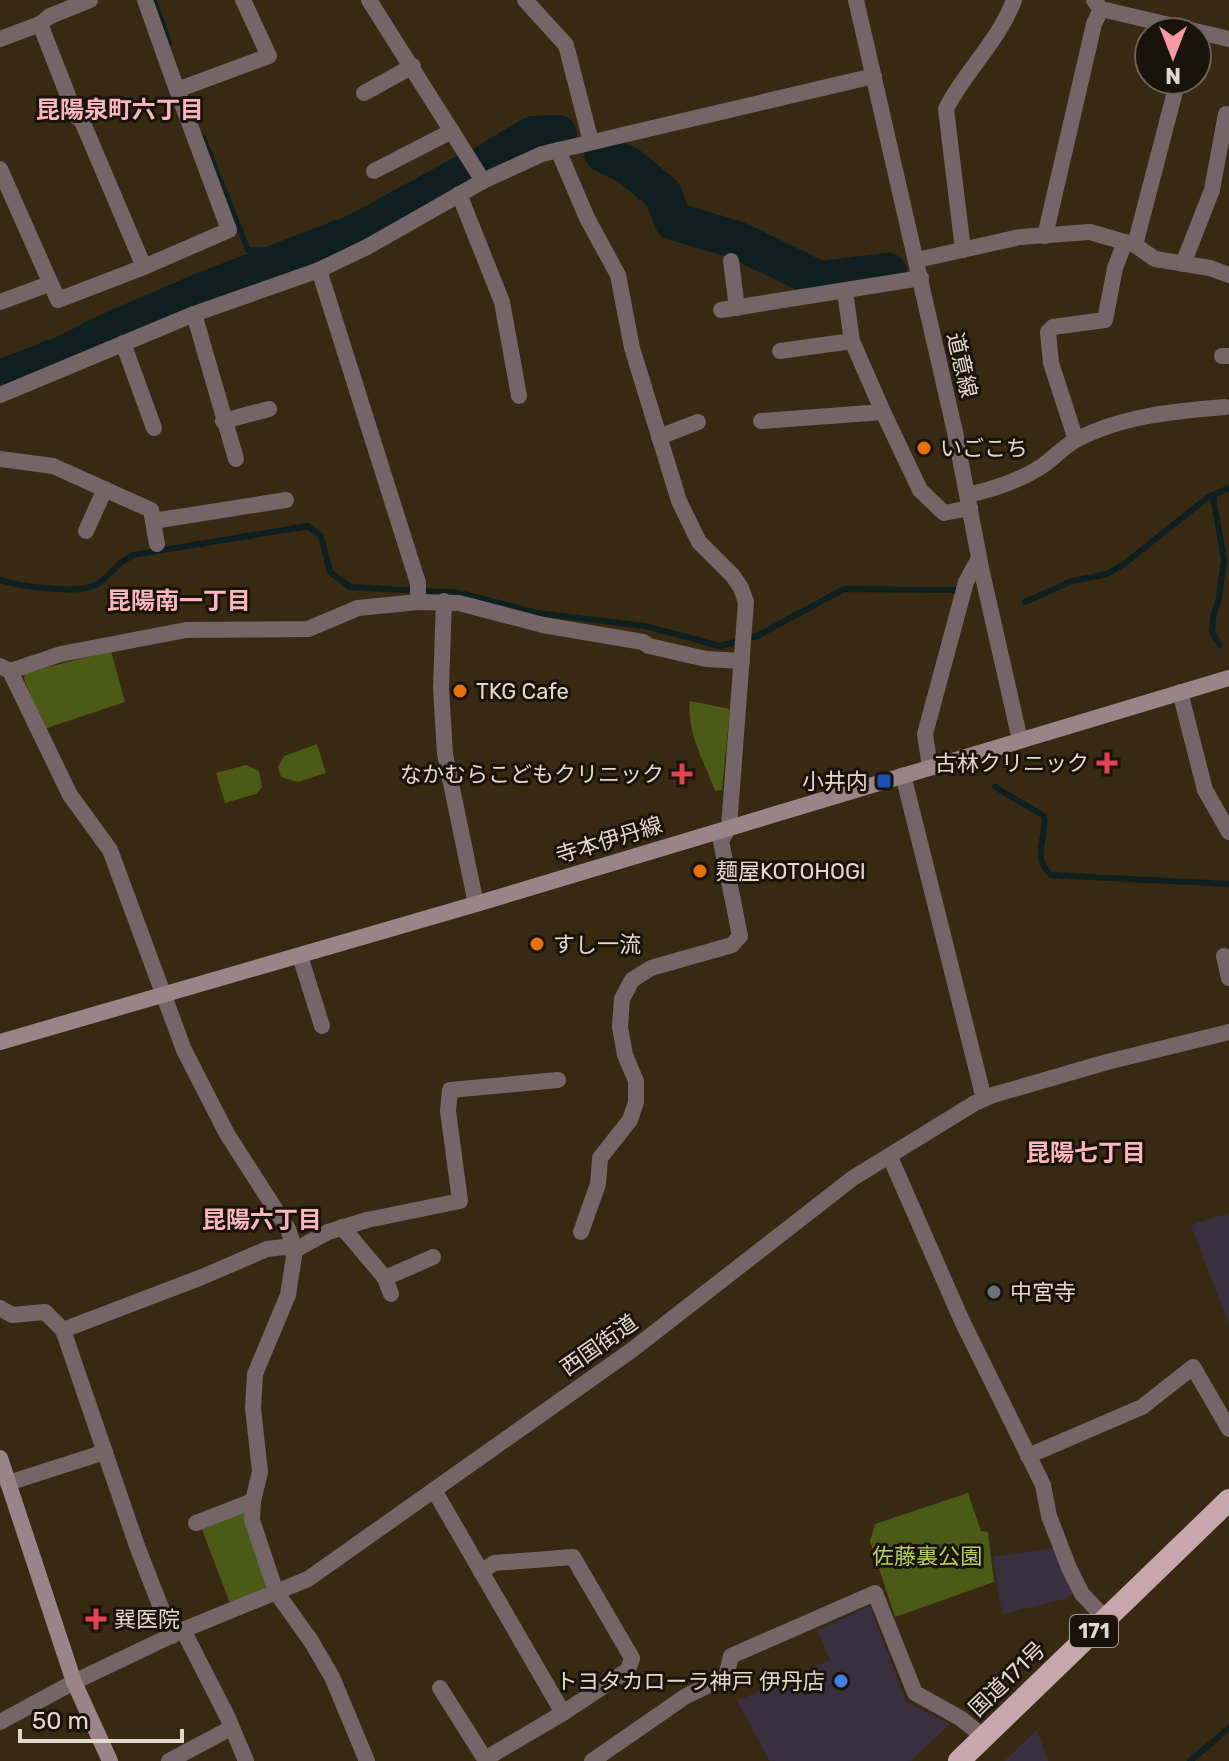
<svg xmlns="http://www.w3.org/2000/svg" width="1229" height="1761" font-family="Rubik,'Noto Sans JP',sans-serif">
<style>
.commercial{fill:#3a2f3e}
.green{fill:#4b5a15}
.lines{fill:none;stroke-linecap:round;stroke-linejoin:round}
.stream{stroke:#0f1f1f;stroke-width:6}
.river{stroke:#0f1f1f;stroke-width:38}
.minor{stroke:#736568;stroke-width:16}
.tertiary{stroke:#736568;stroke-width:16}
.secondary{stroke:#9b8489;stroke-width:16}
.trunk{stroke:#c7a7ae;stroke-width:22}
.food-dot{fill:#e8710a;stroke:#1a130a;stroke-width:3}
.health-dot{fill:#e0444e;stroke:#1a130a;stroke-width:3}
.transit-dot{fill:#1a4fb4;stroke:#1a130a;stroke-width:3}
.worship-dot{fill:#6b7280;stroke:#1a130a;stroke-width:3}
.shop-dot{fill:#3f7fe0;stroke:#1a130a;stroke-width:3}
.labels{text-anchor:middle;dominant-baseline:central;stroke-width:6;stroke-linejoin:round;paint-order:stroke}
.shield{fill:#1a130a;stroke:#a69d91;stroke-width:2}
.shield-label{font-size:20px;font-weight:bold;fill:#e2d8cb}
.street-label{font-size:22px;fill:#e2d8cb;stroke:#1a130a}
.poi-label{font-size:22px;fill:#e2d8cb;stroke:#1a130a;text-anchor:start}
.park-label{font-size:22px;fill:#b5cf60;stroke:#1a130a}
.neighbourhood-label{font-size:24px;font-weight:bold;fill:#fab6bd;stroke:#1a130a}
</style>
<rect width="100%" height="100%" fill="#382913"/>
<!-- commercial -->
<g class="commercial">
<polygon points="1229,1213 1229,1325 1191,1225"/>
<polygon points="1052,1548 1073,1594 1065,1599 1002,1614 993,1557"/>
<polygon points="870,1606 906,1702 950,1724 911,1761 770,1761 737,1701 830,1660 817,1630"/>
<polygon points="1037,1730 1048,1761 1004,1761"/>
</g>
<!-- green -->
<g class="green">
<polygon points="111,651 125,702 44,729 24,679 25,673"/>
<path d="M690 701 730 709 722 790 715 791C705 763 686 732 690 701Z"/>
<polygon points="317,744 326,773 298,782 281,777 278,767 284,756"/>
<polygon points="246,765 259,771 262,787 256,794 225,803 216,773"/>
<polygon points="968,1493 981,1531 988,1532 994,1582 895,1617 870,1541 875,1524"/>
<polygon points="247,1511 267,1583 264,1591 231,1606 201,1527"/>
</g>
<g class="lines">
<!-- stream -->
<g class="stream">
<polyline points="154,0 169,43"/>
<polyline points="203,138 248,250 288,252 299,255"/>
<polyline points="1213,495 1224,560 1219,598 1213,617 1212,633 1220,645"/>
<path d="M0 580C20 586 82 596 99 583 111 574 118 562 133 555L308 526 321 536 330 572 350 587 460 593 538 613 645 626 720 646 757 636 844 589 956 590"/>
<polyline points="1025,602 1072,581 1107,574 1124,564 1207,498 1229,488"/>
<path d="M995 787 1044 816C1047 838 1031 857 1051 875L1229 884"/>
<polyline points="1190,1761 1229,1728"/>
</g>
<!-- river -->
<g class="river">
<polyline points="603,153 629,166 663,194 673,221 737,240 819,280 888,272"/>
<polyline points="486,163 533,135 558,134"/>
<polyline points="0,379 70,352 97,337 206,290 358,232 469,171"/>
</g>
<!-- minor -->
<g class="minor">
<polyline points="90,0 50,16 40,24 76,116 82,121 144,267"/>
<polyline points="145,0 177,90 269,56 243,0"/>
<polyline points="369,0 483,181"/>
<polyline points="525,0 566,45 591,142"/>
<polyline points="1094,0 1101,9 1229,39"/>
<polyline points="0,39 40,24"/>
<polyline points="364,93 413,66"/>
<polyline points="558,150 587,218 618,275 632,348 679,501 699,542 733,576 741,588 746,602 729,827 721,841 740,936 732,945 651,968 632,980 622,999 620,1027 625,1055 636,1081 636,1102 630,1120 600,1158 598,1184 581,1232"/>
<polyline points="0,169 58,300 144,267 229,230 177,90"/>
<polyline points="374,171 452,131"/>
<polyline points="459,194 502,302 519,396"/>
<polyline points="1045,236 1094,24 1101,9"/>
<polyline points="1135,245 1178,80"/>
<path d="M963 250 946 109C965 71 999 41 1014 0"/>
<polyline points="917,260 1020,237 1090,232 1135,245 1155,259 1210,268 1229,275"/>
<polyline points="731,261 737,308"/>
<polyline points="1183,264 1212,190 1226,114"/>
<polyline points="319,270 418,583 418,602"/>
<polyline points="845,292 852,341 883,412 920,490 944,513 970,508"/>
<polyline points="0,302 49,284"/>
<polyline points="721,310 921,278"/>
<polyline points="194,314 236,459"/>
<polyline points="123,343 154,428"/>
<polyline points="780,351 852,341"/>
<polyline points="1222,356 1229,356"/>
<polyline points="0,395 194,314 319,270 367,247 483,181 542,154 874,76"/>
<polyline points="223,421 269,409"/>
<polyline points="761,421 883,412"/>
<polyline points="659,437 698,422"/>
<polyline points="1076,440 1051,363 1048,332 1053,327 1105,320 1115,268 1125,242"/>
<polyline points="0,459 53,466 151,510 157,544"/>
<path d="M968 495C994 489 1020 481 1042 466 1054 458 1063 447 1076 440 1121 416 1175 411 1225 407"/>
<polyline points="153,521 286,500"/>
<polyline points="86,531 105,489"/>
<polyline points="444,601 441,688 445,754 476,904"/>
<polyline points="0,666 10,671 70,795 110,850 184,1050 227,1134 288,1229 295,1250 288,1295 255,1374 253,1408 260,1472 253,1501 252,1520 276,1592 311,1641 332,1677 367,1761"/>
<polyline points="10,671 61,654 186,630 308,629 358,608 418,602 459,603 543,625 643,642 649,646 706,659 742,661"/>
<polyline points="1180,692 1205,790 1229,832"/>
<polyline points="930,767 925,734 966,582 979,558"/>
<polyline points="903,775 984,1099"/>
<polyline points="300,956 322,1026"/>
<polyline points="1224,956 1229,978"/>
<polyline points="890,1157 962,1321 1043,1485 1049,1516 1069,1568 1082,1594 1106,1619"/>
<polyline points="342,1227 385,1278 433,1257"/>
<polyline points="385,1278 391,1294"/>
<polyline points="0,1308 12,1315 45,1312 63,1330 137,1546 172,1636"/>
<polyline points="63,1330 202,1277 267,1249 284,1247 295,1250 328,1232 367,1220 460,1201 448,1111 450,1090 558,1080"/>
<polyline points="1028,1456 1142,1407 1193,1367 1229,1429"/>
<polyline points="8,1483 105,1452"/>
<polyline points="434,1490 563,1713"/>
<polyline points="196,1523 253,1501"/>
<polyline points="183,1630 228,1718 246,1761"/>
<polyline points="440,1688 485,1759 563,1713 628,1670 632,1658 573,1557 494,1563 481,1572"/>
<polyline points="0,1722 74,1682 183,1630 308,1579 632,1350 853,1178 975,1103 993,1095 1107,1062 1229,1032"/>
<polyline points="169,1761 231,1728"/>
<polyline points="592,1761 686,1696 726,1677 731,1656 875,1593 915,1693 960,1718 984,1737"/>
</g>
<!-- tertiary -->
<polyline class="tertiary" points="856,0 955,432 981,568 1020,740"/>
<!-- secondary -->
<g class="secondary">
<polyline points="0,1042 476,904 1229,678"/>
<polyline points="0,1458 74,1682 110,1761"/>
</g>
<!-- trunk -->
<polyline class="trunk" points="959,1761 1229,1500"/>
</g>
<!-- markers -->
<g class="food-dot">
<circle cx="924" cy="448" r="8"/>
<circle cx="460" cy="691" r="8"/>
<circle cx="700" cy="871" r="8"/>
<circle cx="537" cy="944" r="8"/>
</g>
<g class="health-dot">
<path d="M1103 751h8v8h8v8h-8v8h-8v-8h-8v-8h8z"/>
<path d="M678 762h8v8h8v8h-8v8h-8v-8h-8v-8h8z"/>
<path d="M92 1607h8v8h8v8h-8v8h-8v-8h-8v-8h8z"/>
</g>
<rect class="transit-dot" x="876" y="773" width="16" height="16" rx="4"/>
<circle class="worship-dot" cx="994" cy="1292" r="8"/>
<circle class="shop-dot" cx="841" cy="1681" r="8"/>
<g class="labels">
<!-- shield labels -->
<rect class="shield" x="1070" y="1615" width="48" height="32" rx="6"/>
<g class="shield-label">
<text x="1094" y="1631">171</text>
</g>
<!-- street labels -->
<g class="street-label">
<text transform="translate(962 365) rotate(77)">道意線</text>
<text transform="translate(609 840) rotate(-17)">寺本伊丹線</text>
<text transform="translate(599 1345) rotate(-35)">西国街道</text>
<text transform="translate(1007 1679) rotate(-44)">国道171号</text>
</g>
<!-- poi labels -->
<g class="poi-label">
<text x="940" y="448">いごこち</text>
<text x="476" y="691">TKG Cafe</text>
<text x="1089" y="763" text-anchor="end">古林クリニック</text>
<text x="664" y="774" text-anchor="end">なかむらこどもクリニック</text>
<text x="868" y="781" text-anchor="end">小井内</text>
<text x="716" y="871">麺屋KOTOHOGI</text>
<text x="553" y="944">すし一流</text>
<text x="1010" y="1292">中宮寺</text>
<text x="114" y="1619">巽医院</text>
<text x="825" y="1681" text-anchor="end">トヨタカローラ神戸 伊丹店</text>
</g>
<!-- park labels -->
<g class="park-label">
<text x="927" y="1556">佐藤裏公園</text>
</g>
<!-- neighbourhood labels -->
<g class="neighbourhood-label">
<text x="120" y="110">昆陽泉町六丁目</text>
<text x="179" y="601">昆陽南一丁目</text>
<text x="1086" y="1153">昆陽七丁目</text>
<text x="262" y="1220">昆陽六丁目</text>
</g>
</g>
<!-- north arrow -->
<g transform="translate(1173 56) rotate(180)"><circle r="38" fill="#1a130a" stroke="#6a6257" stroke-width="2"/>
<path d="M0-6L14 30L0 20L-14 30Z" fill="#f49aa5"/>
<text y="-12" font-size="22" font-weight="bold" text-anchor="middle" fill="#e2d8cb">N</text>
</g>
<!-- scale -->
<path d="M20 1729v12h162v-12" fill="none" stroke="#e2d8cb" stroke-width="4"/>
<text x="32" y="1729" font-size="24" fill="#e2d8cb" stroke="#1a130a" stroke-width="6" paint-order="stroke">50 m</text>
</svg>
